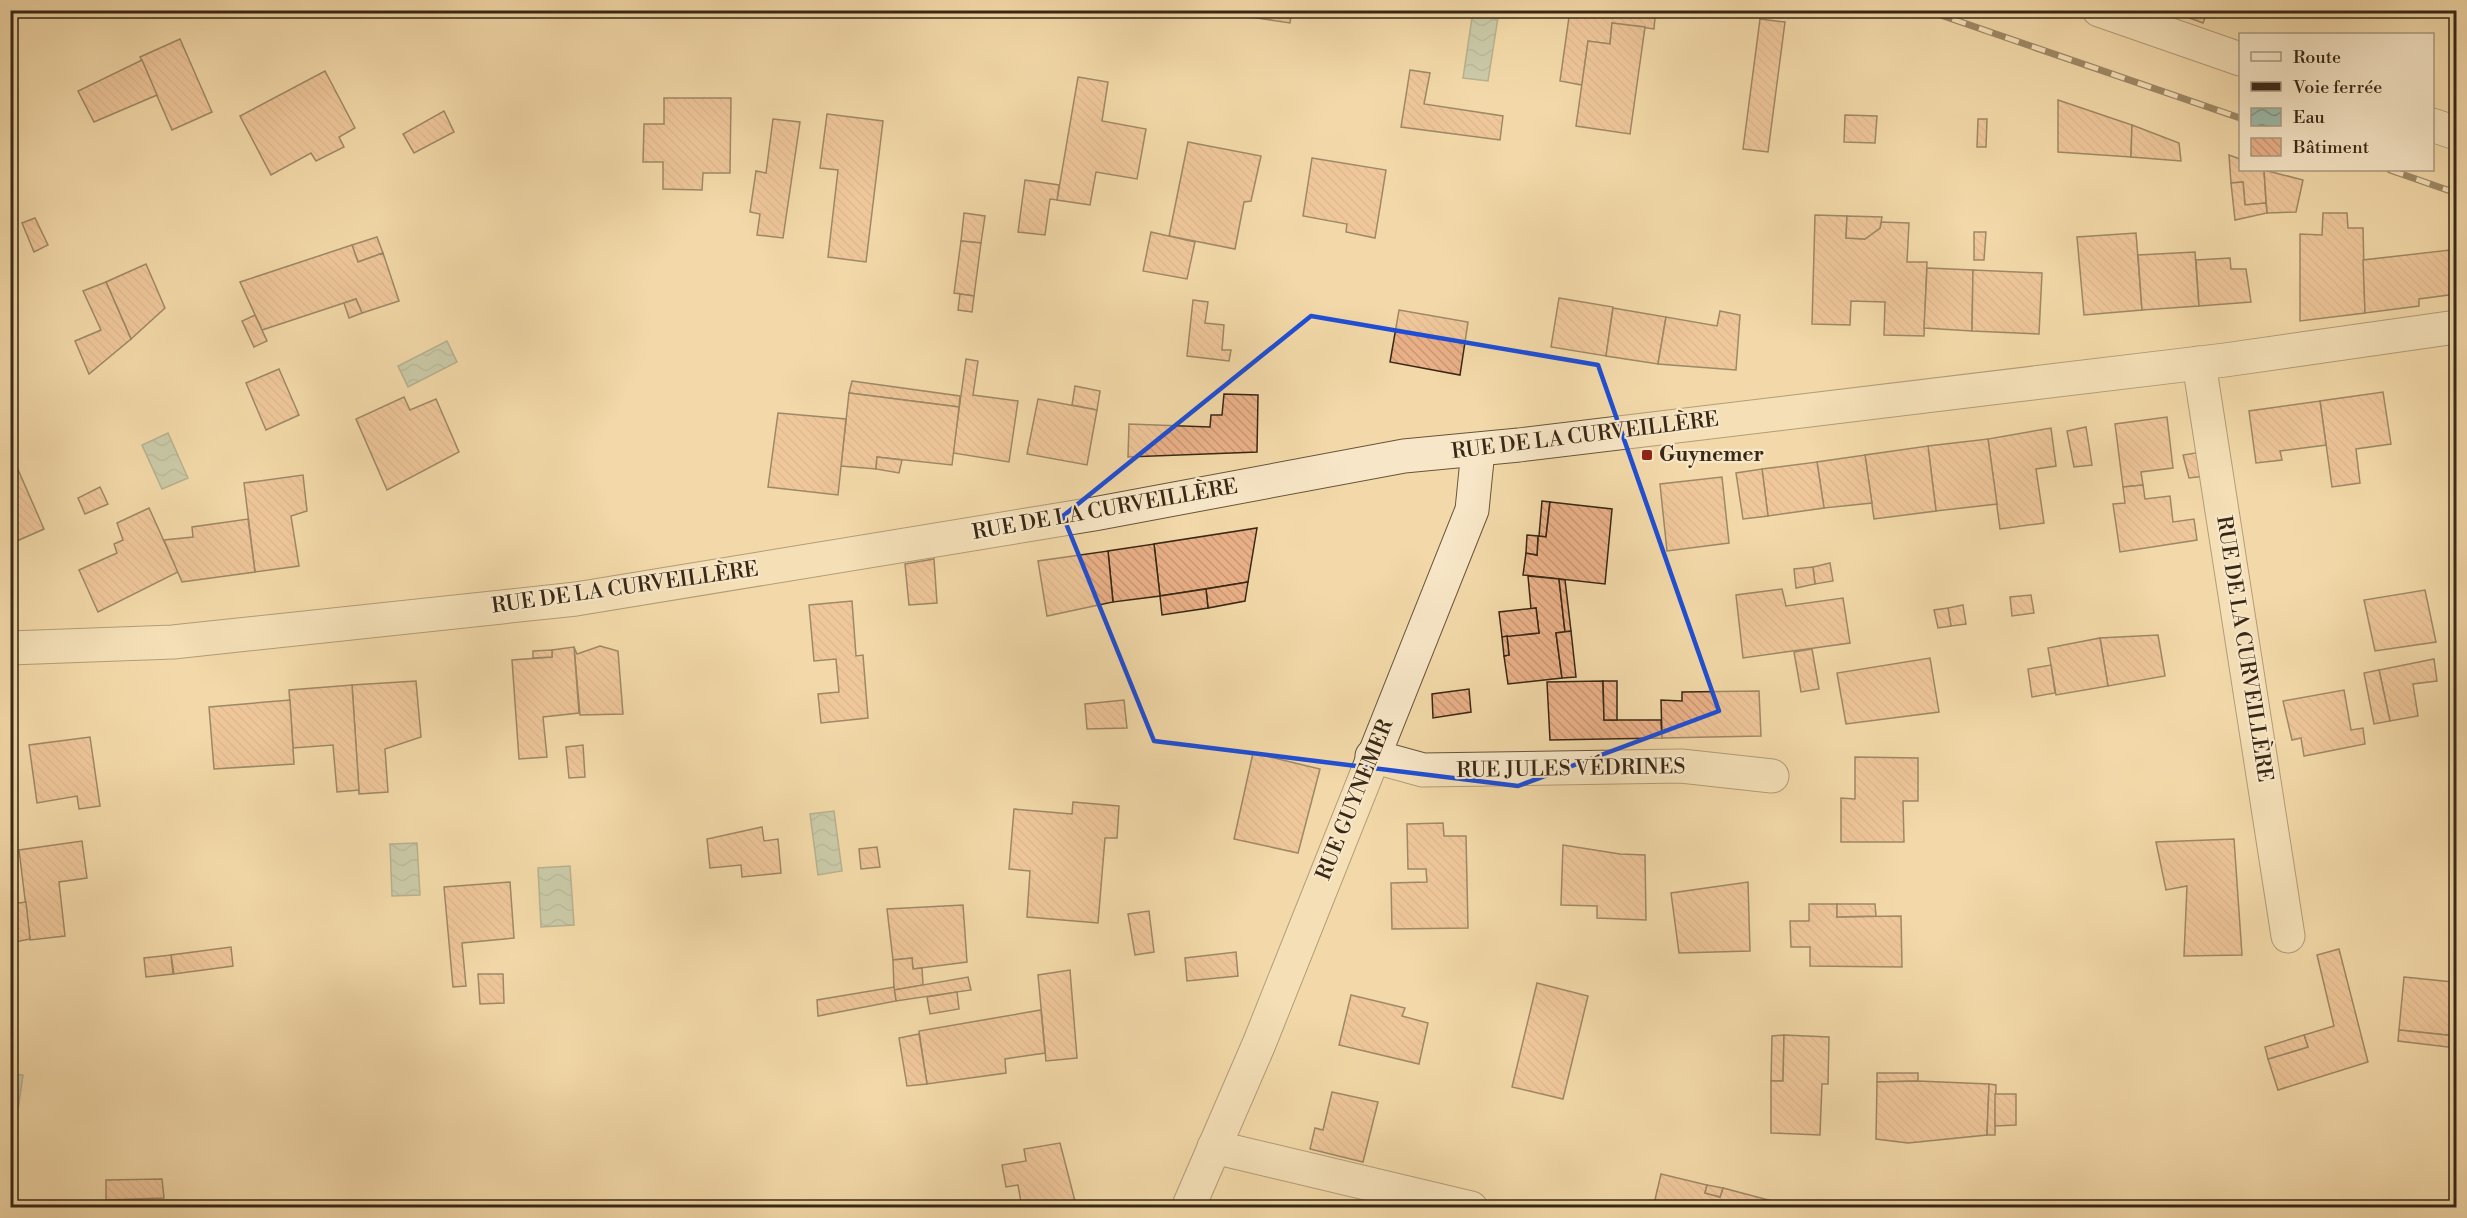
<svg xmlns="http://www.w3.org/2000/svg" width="2467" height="1218" font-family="'Libre Bodoni',serif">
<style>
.water{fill:url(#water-waves);stroke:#73806f;stroke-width:1.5}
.building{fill:url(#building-back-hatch);stroke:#382816;stroke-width:1.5}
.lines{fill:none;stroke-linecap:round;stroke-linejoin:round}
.minor-casing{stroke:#67543b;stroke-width:35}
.minor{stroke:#f7e6c7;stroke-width:33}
.rail-casing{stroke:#382816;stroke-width:7}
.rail{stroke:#f7e6c7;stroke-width:4.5;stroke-dasharray:14;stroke-linecap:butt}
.marked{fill:none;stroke:#1d4ed8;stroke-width:4.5;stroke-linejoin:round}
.poi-dot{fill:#8f2418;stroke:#f7e6c7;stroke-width:2}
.labels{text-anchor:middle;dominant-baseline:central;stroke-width:4.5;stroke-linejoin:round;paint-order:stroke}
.street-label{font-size:21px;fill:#382816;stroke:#f7e6c7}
.poi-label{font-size:21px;font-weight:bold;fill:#382816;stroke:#f7e6c7;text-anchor:start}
</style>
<defs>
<pattern id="water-waves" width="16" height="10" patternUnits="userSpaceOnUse" patternTransform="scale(1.5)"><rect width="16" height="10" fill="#9bbaaa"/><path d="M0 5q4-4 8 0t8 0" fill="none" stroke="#7f9789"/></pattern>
<pattern id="building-back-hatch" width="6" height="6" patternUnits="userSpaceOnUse" patternTransform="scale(1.5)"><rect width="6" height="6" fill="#ebb188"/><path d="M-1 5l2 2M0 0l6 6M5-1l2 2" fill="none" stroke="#ca9875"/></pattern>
</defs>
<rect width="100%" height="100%" fill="#f3d9a9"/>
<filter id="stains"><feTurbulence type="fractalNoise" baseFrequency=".00333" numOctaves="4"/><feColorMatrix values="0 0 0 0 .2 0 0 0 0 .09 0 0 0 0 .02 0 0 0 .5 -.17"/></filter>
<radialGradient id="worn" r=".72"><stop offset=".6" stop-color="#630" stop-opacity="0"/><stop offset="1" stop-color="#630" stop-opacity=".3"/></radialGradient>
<!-- water -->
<g class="water">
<polygon points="1473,11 1499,11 1488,81 1463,78"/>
<polygon points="447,341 457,362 408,387 398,366"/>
<polygon points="168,433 188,478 162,489 142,445"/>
<polygon points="834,811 842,871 818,875 810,814"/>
<polygon points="417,843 420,895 392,896 390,844"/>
<polygon points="570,866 574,925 541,927 538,868"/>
<polygon points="11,1073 23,1075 15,1131 11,1131"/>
</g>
<!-- building -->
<g class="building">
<polygon points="1230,10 1292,10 1290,23 1229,14"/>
<polygon points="1570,10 1602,10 1655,18 1654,29 1612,23 1610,44 1588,41 1582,85 1560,81"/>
<polygon points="2168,10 2208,10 2203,23"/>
<polygon points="1760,19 1785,22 1768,152 1743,149"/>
<polygon points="1612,23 1645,27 1630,134 1576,126 1588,41 1610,44"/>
<polygon points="180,39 212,112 172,130 140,57"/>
<polygon points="142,60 157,95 94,122 78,91"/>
<polygon points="1410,70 1430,73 1424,104 1503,116 1500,140 1401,127"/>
<polygon points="325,71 355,128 339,137 344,147 316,161 311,153 271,175 240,116"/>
<polygon points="1078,77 1108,82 1102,121 1146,129 1137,179 1096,172 1090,205 1057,200"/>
<polygon points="664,98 731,98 730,173 703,173 702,190 663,189 663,162 643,162 644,124 664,124"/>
<polygon points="2058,100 2132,125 2131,157 2058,152"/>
<polygon points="444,111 454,132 414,153 403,134"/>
<polygon points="827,114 883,121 866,262 828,257 838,170 820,168"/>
<polygon points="1845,115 1877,116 1875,143 1844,142"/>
<polygon points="773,119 800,122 783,238 757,235 760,214 750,212 756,171 766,173"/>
<polygon points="1978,119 1987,119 1986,147 1977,147"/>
<polygon points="2132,125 2179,143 2181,161 2131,157"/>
<polygon points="1188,142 1261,156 1251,201 1244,202 1235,249 1169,236"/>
<polygon points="2229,155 2240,159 2240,170 2264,170 2266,203 2245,205 2243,182 2231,183"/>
<polygon points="1312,158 1386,170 1375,238 1346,232 1347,224 1303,216"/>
<polygon points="2264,170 2303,180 2296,212 2267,213"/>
<polygon points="1025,180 1059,185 1057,200 1050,199 1045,235 1018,232"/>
<polygon points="2243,182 2245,205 2266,203 2267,213 2235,220 2231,183"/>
<polygon points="964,213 985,216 981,243 961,241"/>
<polygon points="2323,213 2347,213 2348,228 2363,228 2365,313 2300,321 2300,234 2322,235"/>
<polygon points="1815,215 1847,216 1846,238 1865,239 1880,228 1881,222 1909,223 1907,262 1927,262 1924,336 1884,335 1885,302 1851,301 1850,325 1812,324"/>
<polygon points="1847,216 1882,217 1880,228 1865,239 1846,238"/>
<polygon points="35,218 48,245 34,252 22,223"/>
<polygon points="1151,232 1195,242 1187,279 1143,271"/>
<polygon points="1974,232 1986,232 1984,260 1974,260"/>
<polygon points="2136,233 2142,310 2084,315 2077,237"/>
<polygon points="377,237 383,253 358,262 352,245"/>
<polygon points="961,241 981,243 974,296 954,293"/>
<polygon points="352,245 358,262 383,253 399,301 362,313 356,299 262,330 240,282"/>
<polygon points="2450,250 2450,257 2456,257 2456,294 2419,299 2419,306 2365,313 2363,260"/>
<polygon points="2195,252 2199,306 2142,310 2138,255"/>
<polygon points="2230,258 2231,269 2246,269 2251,302 2199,306 2196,260"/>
<polygon points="146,264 165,308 131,339 106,282"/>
<polygon points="1927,268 1973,270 1972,331 1924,328"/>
<polygon points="1973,270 2042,273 2039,334 1972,331"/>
<polygon points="106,282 131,339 89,374 75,341 101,330 83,291"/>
<polygon points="960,294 974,296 972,312 958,310"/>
<polygon points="1559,298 1613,307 1606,356 1551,347"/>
<polygon points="356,299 362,313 349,318 344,303"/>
<polygon points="1193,300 1208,302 1205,323 1224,325 1222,350 1231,350 1229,361 1187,356"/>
<polygon points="1613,308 1666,317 1658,364 1606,356"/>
<polygon points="1399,310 1468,322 1460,375 1390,362"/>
<polygon points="1720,311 1740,315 1736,370 1658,364 1666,317 1717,326"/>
<polygon points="255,315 267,341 254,347 242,321"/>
<polygon points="966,359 978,361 973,395 1018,401 1009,462 953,453"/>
<polygon points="279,369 299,415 266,430 246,383"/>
<polygon points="852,381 960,396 959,407 849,393"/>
<polygon points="1075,386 1100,391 1097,410 1072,405"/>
<polygon points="2383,392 2391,444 2356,449 2360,483 2332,487 2320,401"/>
<polygon points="849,393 959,407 952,465 877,457 876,469 841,466"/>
<polygon points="1224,394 1258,395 1257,452 1128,457 1129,424 1210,427 1211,415 1222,415"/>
<polygon points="404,397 410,410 436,399 459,452 387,490 356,419"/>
<polygon points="1038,399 1097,410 1087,465 1027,454"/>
<polygon points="2320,401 2326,445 2280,451 2282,460 2256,463 2249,411"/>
<polygon points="778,413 846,419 838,495 768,487"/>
<polygon points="2167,417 2173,468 2141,472 2143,485 2123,487 2115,424"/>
<polygon points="2086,427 2092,465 2074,467 2067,431"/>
<polygon points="2051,428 2056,466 2036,469 2044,523 2000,529 1988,439"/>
<polygon points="1988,439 1997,504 1936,511 1928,446"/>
<polygon points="1928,446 1936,511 1874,519 1865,455"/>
<polygon points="2201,452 2206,476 2189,478 2183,455"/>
<polygon points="1865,455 1872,503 1824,508 1817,462"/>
<polygon points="877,457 902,460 899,473 876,469"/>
<polygon points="1817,462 1824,508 1768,516 1762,469"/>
<polygon points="16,465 44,529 10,544 10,467"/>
<polygon points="1762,469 1768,516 1743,519 1736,473"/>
<polygon points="303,475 307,511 291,516 299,566 255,572 244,483"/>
<polygon points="1722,477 1729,543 1667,551 1660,484"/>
<polygon points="2143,485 2145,499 2170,496 2173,522 2194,519 2197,540 2120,552 2113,504 2125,503 2123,487"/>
<polygon points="100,487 108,504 85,514 78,498"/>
<polygon points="1542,501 1550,502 1546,537 1539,536"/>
<polygon points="1550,502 1612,509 1605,584 1523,575 1526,553 1537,555 1538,536 1546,537"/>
<polygon points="149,508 178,572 98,612 79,570 117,553 114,544 123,540 117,523"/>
<polygon points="248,519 255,572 182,582 164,540 193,537 192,527"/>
<polygon points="1257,528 1248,582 1160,596 1154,544"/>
<polygon points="1527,535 1538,536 1537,555 1526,553"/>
<polygon points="1154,544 1160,596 1113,602 1108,551"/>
<polygon points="1108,551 1113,602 1047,616 1038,561"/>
<polygon points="934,559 937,603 909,605 905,564"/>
<polygon points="1830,563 1833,581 1815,584 1813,567"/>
<polygon points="1813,567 1815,584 1796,588 1794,569"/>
<polygon points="1528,576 1559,579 1565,632 1556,633 1562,678 1508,684 1504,656 1509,655 1507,636 1539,633 1536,608 1531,609"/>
<polygon points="1559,579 1565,580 1571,631 1565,632"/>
<polygon points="1248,582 1245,601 1208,608 1206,589"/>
<polygon points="1206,589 1208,608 1162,615 1160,596"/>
<polygon points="1782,589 1786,606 1843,598 1850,643 1743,658 1736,595"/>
<polygon points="2425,590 2436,642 2375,651 2364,600"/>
<polygon points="2031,595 2034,613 2012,616 2010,597"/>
<polygon points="852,601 856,656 863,655 868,718 821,723 818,694 839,692 836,659 814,661 809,605"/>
<polygon points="1963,605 1966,624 1951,626 1948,608"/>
<polygon points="1536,608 1539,633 1502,637 1499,612"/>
<polygon points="1948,608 1951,626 1938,628 1934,610"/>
<polygon points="1571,631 1576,677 1562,678 1556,633"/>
<polygon points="2158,635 2165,676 2108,686 2100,638"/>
<polygon points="1507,636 1509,655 1504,656 1502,637"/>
<polygon points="2100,638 2108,686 2056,695 2048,648"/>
<polygon points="600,646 618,651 623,714 580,715 574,647 577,654"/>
<polygon points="574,647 579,713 543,717 547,757 519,759 512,660 552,657 552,650"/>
<polygon points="1812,649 1819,689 1801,692 1794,652"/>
<polygon points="552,650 552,657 533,658 533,651"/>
<polygon points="1930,658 1939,712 1846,724 1837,673"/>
<polygon points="2434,659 2437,681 2413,684 2418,716 2390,721 2379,670"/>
<polygon points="2051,665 2055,693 2032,697 2028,669"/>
<polygon points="2379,670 2390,721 2374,724 2364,673"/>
<polygon points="416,681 421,737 385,749 388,792 359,794 352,685"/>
<polygon points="1603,681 1604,720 1661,720 1662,738 1550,740 1547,682"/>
<polygon points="1603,681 1617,681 1617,720 1604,720"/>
<polygon points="352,685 359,790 337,792 333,745 293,748 289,690"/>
<polygon points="1469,689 1471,712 1433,718 1432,694"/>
<polygon points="2344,690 2351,730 2363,728 2365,744 2304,756 2301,738 2292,740 2283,701"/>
<polygon points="1759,691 1761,736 1662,738 1661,700 1682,701 1682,692"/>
<polygon points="290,700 294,764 214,769 209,707"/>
<polygon points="1124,700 1127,728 1087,729 1085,704"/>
<polygon points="90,737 100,806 79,809 77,796 37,803 29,745"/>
<polygon points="583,745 585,777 569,778 566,747"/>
<polygon points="1253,753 1320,769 1298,853 1234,839"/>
<polygon points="1855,757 1918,758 1918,801 1903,801 1904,842 1841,842 1841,798 1855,799"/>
<polygon points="1073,802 1119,806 1117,838 1105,838 1098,923 1027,917 1030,871 1009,869 1014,809 1072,814"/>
<polygon points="1443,823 1444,836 1466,836 1468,928 1392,929 1391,883 1427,882 1426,869 1408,869 1407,824"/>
<polygon points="762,827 764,841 778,839 781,873 742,877 741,865 710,868 707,839"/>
<polygon points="2234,839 2242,955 2184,956 2187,886 2166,890 2156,842"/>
<polygon points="82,841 87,878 59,882 65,936 30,940 19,850"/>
<polygon points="1563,845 1620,854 1645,855 1646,920 1597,918 1597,906 1561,905"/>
<polygon points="877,847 880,867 861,869 859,849"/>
<polygon points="510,882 514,938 462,943 466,986 453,987 444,887"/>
<polygon points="1748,882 1750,951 1679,953 1671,893"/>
<polygon points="26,902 30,939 10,943 10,904"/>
<polygon points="1809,904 1837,904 1837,917 1901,916 1902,967 1810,966 1810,947 1791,947 1790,921 1809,921"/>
<polygon points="1837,904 1875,904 1876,916 1837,917"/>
<polygon points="963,905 967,962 913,969 912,958 893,960 887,909"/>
<polygon points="1149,911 1154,952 1135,955 1128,914"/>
<polygon points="231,947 233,966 174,974 171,955"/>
<polygon points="2339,949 2368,1062 2278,1090 2268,1059 2308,1047 2304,1035 2334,1026 2317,955"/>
<polygon points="1236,952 1238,976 1187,981 1185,958"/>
<polygon points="171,955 173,974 146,977 144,958"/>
<polygon points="912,958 913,969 922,968 923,985 894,990 893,960"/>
<polygon points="1070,970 1077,1058 1046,1061 1038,975"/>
<polygon points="478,974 503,974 504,1003 480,1004"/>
<polygon points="968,977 971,990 896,1001 894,990"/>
<polygon points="2404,977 2453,982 2451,998 2456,999 2456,1036 2399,1030"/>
<polygon points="1537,983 1588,996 1563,1099 1512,1087"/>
<polygon points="894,987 896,1001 818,1016 817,1000"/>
<polygon points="957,992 959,1009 930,1014 927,997"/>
<polygon points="1351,995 1405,1008 1402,1016 1428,1023 1419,1064 1339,1045"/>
<polygon points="1041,1010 1045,1053 1005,1059 1006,1073 927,1084 919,1031"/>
<polygon points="2399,1030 2456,1036 2456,1048 2398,1041"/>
<polygon points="919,1034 927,1084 907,1086 899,1038"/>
<polygon points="1784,1035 1783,1081 1771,1081 1772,1036"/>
<polygon points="1784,1035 1829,1037 1828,1084 1822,1084 1820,1135 1771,1133 1771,1081 1783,1081"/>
<polygon points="2304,1035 2308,1047 2268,1059 2265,1047"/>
<polygon points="1877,1073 1918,1073 1918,1081 1877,1082"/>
<polygon points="1918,1081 1989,1084 1987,1135 1908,1143 1876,1139 1877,1082"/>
<polygon points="1989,1084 1996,1085 1995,1135 1987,1135"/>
<polygon points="1332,1092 1378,1102 1363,1162 1310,1149 1315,1128 1323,1130"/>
<polygon points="1995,1094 2016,1094 2016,1125 1995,1126"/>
<polygon points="1060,1143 1076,1205 1104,1201 1105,1208 1022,1208 1018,1185 1006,1187 1002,1165 1026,1161 1024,1149"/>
<polygon points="1661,1174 1707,1185 1705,1193 1720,1197 1723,1188 1776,1202 1774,1208 1653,1208"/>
<polygon points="162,1179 164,1198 106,1200 106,1180"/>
<polygon points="1707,1185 1723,1188 1720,1197 1705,1193"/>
</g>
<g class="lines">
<defs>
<g id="minor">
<polyline points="2099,10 2240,59"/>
<polyline points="2432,125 2456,133"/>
<polyline points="2199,363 2288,936"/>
<polyline points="10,648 173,642 576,599 1094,514 1404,456 1519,445 2225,360 2456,327"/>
<polyline points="1372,756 1423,770 1681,766 1772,776"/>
<polyline points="1214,1147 1471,1208"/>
<polyline points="1188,1208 1259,1044 1472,510 1478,450"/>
</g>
</defs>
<!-- minor casing -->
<use href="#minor" class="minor-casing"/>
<!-- minor -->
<use href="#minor" class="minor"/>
<defs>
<g id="rail">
<polyline points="1926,10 2240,118"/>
<polyline points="2390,170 2456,193"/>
</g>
</defs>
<!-- rail casing -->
<use href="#rail" class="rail-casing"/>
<!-- rail -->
<use href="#rail" class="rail"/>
</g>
<!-- marked area -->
<path d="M0 0H2467V1218H0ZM1311 316 1598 365 1719 711 1518 786 1154 741 1063 516Z" fill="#f3d9a9" fill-opacity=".55" fill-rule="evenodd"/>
<path class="marked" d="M1311 316 1598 365 1719 711 1518 786 1154 741 1063 516Z"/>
<!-- markers -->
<rect class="poi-dot" x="1641" y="449" width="12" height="12" rx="3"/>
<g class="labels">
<!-- street labels -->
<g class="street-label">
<text transform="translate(1585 436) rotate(-7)">RUE DE LA CURVEILLÈRE</text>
<text transform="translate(1105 510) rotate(-10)">RUE DE LA CURVEILLÈRE</text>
<text transform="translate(625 588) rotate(-8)">RUE DE LA CURVEILLÈRE</text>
<text transform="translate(2244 649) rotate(81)">RUE DE LA CURVEILLÈRE</text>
<text transform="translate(1571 769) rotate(-1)">RUE JULES VÉDRINES</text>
<text transform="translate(1355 800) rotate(-68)">RUE GUYNEMER</text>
</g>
<!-- poi labels -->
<g class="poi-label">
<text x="1659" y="455">Guynemer</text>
</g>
</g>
<!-- margin -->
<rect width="2467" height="1218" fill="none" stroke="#f3d9a9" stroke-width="36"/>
<rect x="12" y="12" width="2443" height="1194" fill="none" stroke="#382816" stroke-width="3"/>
<rect x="18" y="18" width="2431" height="1182" fill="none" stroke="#382816" stroke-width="1.5"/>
<!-- legend -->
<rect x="2239" y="33" width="195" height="138" fill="#f7e6c7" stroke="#ab9a80" stroke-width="1.5"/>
<rect x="2251" y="52" width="30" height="9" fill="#f7e6c7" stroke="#ab9a80" stroke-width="1.5"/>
<text x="2293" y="63" font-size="18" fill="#382816">Route</text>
<rect x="2251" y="82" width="30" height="9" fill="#382816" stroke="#ab9a80" stroke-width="1.5"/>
<text x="2293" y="93" font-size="18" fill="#382816">Voie ferrée</text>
<rect x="2251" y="108" width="30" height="18" fill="url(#water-waves)" stroke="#ab9a80" stroke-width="1.5"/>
<text x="2293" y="123" font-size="18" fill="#382816">Eau</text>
<rect x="2251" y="138" width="30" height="18" fill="url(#building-back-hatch)" stroke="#ab9a80" stroke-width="1.5"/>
<text x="2293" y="153" font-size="18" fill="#382816">Bâtiment</text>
<rect width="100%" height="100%" filter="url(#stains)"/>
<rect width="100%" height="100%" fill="url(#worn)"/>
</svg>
